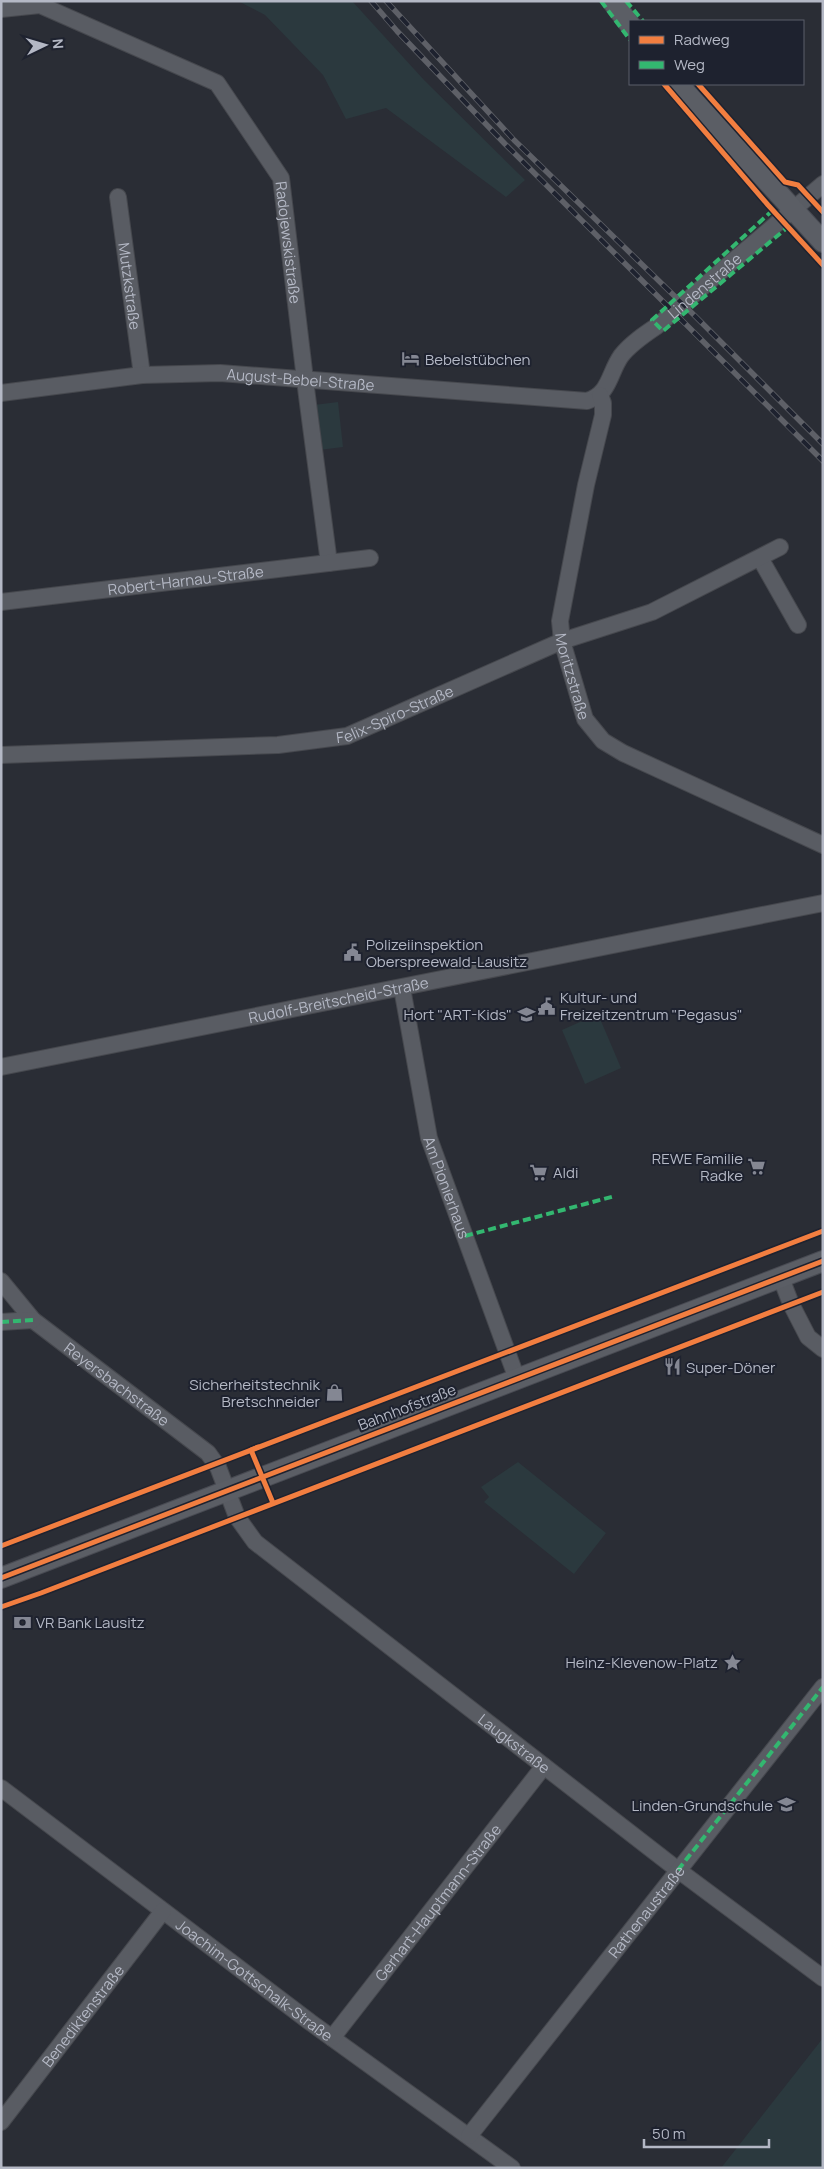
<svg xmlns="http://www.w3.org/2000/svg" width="824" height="2169" font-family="Manrope,sans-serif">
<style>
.green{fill:#2b393e}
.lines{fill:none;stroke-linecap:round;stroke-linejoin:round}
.minor-casing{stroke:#46484e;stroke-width:18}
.major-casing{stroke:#484a52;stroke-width:22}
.minor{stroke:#595c63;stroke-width:16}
.major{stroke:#5b5e65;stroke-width:20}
.rail-casing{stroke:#5e6067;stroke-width:5.5}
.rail{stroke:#1e222f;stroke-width:4;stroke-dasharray:11;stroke-linecap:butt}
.quiet{stroke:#33b770;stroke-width:4;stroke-dasharray:8 4;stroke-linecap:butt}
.cycleway-casing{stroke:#1e222f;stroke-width:8}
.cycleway{stroke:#f27e40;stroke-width:5}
.labels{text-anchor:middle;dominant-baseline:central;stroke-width:4;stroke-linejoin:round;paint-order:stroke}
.street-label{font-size:15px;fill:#b4b8c5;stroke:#1e222f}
.poi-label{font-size:15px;fill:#b4b8c5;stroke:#1e222f;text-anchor:start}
</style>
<rect width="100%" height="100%" fill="#2a2d35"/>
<!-- green -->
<g class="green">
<polygon points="238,1 352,1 424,80 525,180 506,197 386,108 346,119 323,75 265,15"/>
<polygon points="338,402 343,447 319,450 314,405"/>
<polygon points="598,1014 621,1068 585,1084 562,1030"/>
<polygon points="518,1462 606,1533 574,1574 484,1502 489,1497 481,1487"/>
<polygon points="823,2038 823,2168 721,2168"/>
</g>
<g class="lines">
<defs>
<g id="minor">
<path id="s1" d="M1 9 40 5 217 83 281 178 307 396 329 563"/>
<path id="s2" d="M118 197 142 375"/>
<path id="s3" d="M1 393 142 375 220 373 587 401C610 394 609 373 621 356 630 344 645 334 657 326L823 184"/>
<path id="s4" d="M600 395 603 403V415L586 485 560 621 562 641 585 719 603 741 623 753 823 845"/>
<polyline points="760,558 798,625"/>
<path id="s5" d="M1 602 370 558"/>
<path id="s6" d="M1 755 278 745 347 736 562 641 652 612 780 547"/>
<path id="s7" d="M402 988 429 1138 517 1379"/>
<path id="s8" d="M1 1067 823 903"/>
<polyline points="781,1278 791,1304 808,1337 823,1349"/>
<path id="s9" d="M1 1281 33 1320 208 1453 218 1467 237 1517 255 1542 678 1870 823 1978"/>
<polyline points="1,1322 33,1320"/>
<path id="s10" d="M1 1788 310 2022 512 2168"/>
<path id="s11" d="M332 2038 544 1766"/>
<path id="s12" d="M1 2122 163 1911"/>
<path id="s13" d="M469 2136 823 1687"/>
</g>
<g id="major">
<polyline points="612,1 630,25"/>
<polyline points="678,84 823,242"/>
<polyline points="1,1578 823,1261"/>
</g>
</defs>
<!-- minor casing -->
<use href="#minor" class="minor-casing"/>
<!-- major casing -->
<use href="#major" class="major-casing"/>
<!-- minor -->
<use href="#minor" class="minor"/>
<!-- major -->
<use href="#major" class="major"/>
<defs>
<g id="rail">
<polyline points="371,1 397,31 505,144 823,461"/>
<polyline points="386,1 514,140 694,315 823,444"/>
</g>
</defs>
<!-- rail casing -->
<use href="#rail" class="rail-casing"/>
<!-- rail -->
<use href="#rail" class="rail"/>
<!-- quiet -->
<g class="quiet">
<polyline points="601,1 630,40"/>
<polyline points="626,1 643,21"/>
<polyline points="773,210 652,320 663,331 788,227"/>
<polyline points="465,1236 615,1196"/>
<polyline points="1,1322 33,1320"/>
<polyline points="678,1870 823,1687"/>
</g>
<defs>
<g id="cycleway">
<polyline points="664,84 768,205 823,265"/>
<polyline points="698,84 785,182 798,185 823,212"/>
<polyline points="258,1447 251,1450 273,1503"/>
<polyline points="1,1546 823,1231"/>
<polyline points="1,1578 823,1261"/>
<polyline points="1,1607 41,1593 823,1292"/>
</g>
</defs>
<!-- cycleway casing -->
<use href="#cycleway" class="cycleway-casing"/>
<!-- cycleway -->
<use href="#cycleway" class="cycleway"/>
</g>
<!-- icons -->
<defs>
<symbol id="hotel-bare" viewBox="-9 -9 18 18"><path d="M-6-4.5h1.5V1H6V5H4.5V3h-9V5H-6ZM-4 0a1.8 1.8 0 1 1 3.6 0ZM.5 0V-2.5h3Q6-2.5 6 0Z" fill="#848793" stroke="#1e222f" stroke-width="2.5" paint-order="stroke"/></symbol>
<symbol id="civic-bare" viewBox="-9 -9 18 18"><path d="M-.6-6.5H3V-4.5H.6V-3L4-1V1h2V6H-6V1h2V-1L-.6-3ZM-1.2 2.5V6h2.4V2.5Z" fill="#848793" stroke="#1e222f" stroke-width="2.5" paint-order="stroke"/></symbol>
<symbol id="school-bare" viewBox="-9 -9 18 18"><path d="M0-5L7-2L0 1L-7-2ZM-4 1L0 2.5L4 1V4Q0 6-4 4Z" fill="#848793" stroke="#1e222f" stroke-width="2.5" paint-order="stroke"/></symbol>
<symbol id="supermarket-bare" viewBox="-9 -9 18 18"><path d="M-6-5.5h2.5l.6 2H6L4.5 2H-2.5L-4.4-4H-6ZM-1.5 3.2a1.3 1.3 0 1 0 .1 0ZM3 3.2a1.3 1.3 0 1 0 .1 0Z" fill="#848793" stroke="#1e222f" stroke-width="2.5" paint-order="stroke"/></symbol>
<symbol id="restaurant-bare" viewBox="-9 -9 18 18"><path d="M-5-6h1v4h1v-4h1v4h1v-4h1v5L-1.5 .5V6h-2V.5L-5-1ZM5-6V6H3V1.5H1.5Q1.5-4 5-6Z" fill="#848793" stroke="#1e222f" stroke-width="2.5" paint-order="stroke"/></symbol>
<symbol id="shop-bare" viewBox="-9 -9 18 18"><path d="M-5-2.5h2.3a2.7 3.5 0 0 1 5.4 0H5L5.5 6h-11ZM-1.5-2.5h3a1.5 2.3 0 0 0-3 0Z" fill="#848793" stroke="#1e222f" stroke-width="2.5" paint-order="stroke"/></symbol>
<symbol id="bank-bare" viewBox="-9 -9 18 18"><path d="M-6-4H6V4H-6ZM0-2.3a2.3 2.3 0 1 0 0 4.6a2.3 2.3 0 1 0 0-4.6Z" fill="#848793" stroke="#1e222f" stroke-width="2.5" paint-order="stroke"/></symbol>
<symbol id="sight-bare" viewBox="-9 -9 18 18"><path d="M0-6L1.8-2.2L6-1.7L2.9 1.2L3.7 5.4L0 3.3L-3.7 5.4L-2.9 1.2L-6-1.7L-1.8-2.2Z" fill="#848793" stroke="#1e222f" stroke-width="2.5" paint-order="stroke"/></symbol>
</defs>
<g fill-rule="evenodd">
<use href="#hotel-bare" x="398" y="346" width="25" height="25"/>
<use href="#civic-bare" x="340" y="940" width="25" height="25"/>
<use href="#civic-bare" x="534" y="994" width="25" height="25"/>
<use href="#school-bare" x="514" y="1002" width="25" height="25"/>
<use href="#supermarket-bare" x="744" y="1154" width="25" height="25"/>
<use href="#supermarket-bare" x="526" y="1160" width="25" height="25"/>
<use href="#restaurant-bare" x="660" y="1354" width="25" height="25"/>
<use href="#shop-bare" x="322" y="1380" width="25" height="25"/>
<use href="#bank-bare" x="10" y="1610" width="25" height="25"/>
<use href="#sight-bare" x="720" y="1650" width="25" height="25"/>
<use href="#school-bare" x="774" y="1792" width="25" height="25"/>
</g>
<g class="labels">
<!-- street labels -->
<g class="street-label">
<text stroke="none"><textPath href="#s1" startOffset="412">Radojewskistraße</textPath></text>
<text stroke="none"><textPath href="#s3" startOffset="756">Lindenstraße</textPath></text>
<text stroke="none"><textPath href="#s2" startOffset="90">Mutzkstraße</textPath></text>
<text stroke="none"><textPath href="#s3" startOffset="301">August-Bebel-Straße</textPath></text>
<text stroke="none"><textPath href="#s5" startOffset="186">Robert-Harnau-Straße</textPath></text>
<text stroke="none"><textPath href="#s4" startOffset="288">Moritzstraße</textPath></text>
<text stroke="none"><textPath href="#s6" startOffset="399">Felix-Spiro-Straße</textPath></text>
<text stroke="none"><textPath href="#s8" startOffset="344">Rudolf-Breitscheid-Straße</textPath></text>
<text stroke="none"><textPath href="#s7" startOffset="205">Am Pionierhaus</textPath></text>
<text stroke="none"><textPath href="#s9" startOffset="156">Reyersbachstraße</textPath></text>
<text transform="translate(407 1407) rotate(-21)">Bahnhofstraße</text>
<text stroke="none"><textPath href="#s9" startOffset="700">Laugkstraße</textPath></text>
<text stroke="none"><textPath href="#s11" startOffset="172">Gerhart-Hauptmann-Straße</textPath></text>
<text stroke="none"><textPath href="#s13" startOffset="286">Rathenaustraße</textPath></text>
<text stroke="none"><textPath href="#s10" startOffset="318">Joachim-Gottschalk-Straße</textPath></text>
<text stroke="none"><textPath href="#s12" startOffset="134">Benediktenstraße</textPath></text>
</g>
<!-- poi labels -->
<g class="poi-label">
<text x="425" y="359">Bebelstübchen</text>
<text x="366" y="944">Polizeiinspektion<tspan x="366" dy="17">Oberspreewald-Lausitz</tspan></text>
<text x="560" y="997">Kultur- und<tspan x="560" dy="17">Freizeitzentrum "Pegasus"</tspan></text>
<text x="512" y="1014" text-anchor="end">Hort "ART-Kids"</text>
<text x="743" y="1158" text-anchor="end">REWE Familie<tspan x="743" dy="17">Radke</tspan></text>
<text x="553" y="1172">Aldi</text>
<text x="686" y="1367">Super-Döner</text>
<text x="320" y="1384" text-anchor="end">Sicherheitstechnik<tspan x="320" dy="17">Bretschneider</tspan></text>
<text x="36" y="1622">VR Bank Lausitz</text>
<text x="718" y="1662" text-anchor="end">Heinz-Klevenow-Platz</text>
<text x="773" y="1805" text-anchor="end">Linden-Grundschule</text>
</g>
</g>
<!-- border -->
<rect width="824" height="2169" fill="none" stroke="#b4b8c5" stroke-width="5"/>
<!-- legend -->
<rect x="629" y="20" width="175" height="65" fill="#1e222f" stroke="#5a5e6b"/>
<rect x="639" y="36" width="25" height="8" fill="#f27e40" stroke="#5a5e6b"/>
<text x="674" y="45" font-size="15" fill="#b4b8c5">Radweg</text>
<rect x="639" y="61" width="25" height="8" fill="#33b770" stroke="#5a5e6b"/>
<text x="674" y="70" font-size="15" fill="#b4b8c5">Weg</text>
<!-- north arrow -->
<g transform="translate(45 45) rotate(85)" stroke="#1e222f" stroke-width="4" paint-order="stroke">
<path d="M0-4L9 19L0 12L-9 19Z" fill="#b4b8c5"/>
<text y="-8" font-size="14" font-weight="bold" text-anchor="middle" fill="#b4b8c5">N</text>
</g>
<!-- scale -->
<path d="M644 2139v8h125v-8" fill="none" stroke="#b4b8c5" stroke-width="2.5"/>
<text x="652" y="2139" font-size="15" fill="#b4b8c5" stroke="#1e222f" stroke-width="4" paint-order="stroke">50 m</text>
</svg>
